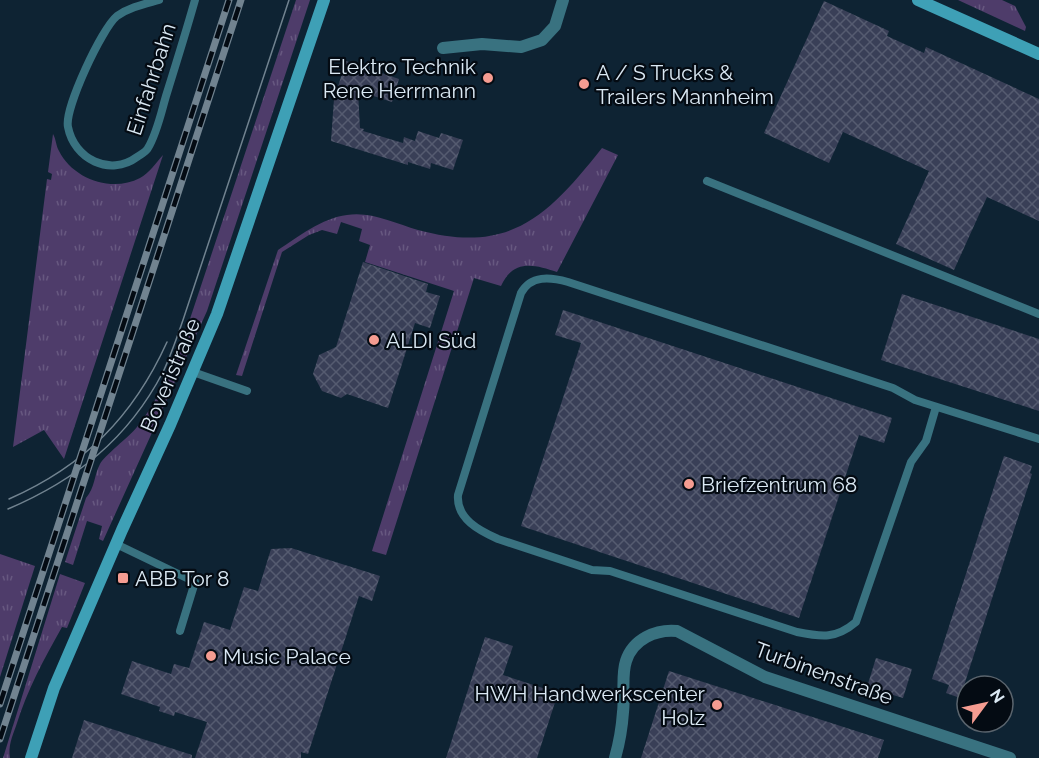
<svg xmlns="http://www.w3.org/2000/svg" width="1039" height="758" font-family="Raleway,sans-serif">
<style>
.grass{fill:url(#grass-tufts)}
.building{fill:url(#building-cross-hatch)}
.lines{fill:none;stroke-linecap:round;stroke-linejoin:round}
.service{stroke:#397280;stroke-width:8}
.minor{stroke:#397280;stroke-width:12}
.secondary{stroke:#3ea0b6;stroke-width:12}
.tram{stroke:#718390;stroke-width:1.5}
.rail-casing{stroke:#718390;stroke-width:7}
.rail{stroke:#040b13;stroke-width:4.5;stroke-dasharray:14;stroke-linecap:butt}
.poi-dot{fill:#f59c91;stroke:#040b13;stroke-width:2}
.labels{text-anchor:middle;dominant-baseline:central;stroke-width:4.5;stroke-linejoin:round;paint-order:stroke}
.poi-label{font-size:21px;fill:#dbe9f4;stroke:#040b13;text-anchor:start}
.street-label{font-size:21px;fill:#dbe9f4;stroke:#040b13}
</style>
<defs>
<pattern id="grass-tufts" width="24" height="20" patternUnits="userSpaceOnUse" patternTransform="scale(1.5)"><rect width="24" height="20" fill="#4e3c6a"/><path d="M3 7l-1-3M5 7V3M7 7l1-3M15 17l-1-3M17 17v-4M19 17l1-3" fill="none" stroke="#675880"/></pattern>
<pattern id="building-cross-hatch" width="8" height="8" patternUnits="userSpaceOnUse" patternTransform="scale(1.5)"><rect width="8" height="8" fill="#393f57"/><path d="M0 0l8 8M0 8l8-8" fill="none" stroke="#555b70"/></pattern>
</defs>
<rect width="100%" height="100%" fill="#0e2333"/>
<!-- grass -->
<g class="grass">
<path d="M296 0H310L207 311 103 541 99 539 102 526 87 521 73 565 65 562 86 498C95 488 94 475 100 464 104 456 129 437 137 427 154 406 165 382 177 358Z"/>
<polygon points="958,0 1002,0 1015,6 1026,27 1025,31"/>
<path d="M53 134C56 139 56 146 59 151 73 179 112 193 140 178 149 173 156 163 163 155L64 459 44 430 13 447 47 179 51 180 52 174 48 172Z"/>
<path d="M602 148 618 155 557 272C534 264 513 259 501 286L474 278 386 555 372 551 454 291 365 262 370 245 359 241 362 229 341 222 337 234 322 230 309 235 282 252 242 376 236 375 278 250C298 237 322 218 347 215 370 211 395 223 418 230 510 255 548 216 602 148Z"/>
<polygon points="0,554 35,566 0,677"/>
<path d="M60 574 85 583 67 628 62 627C43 661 28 688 16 726 12 737 8 746 10 758H3Z"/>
</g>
<!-- building -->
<g class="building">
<polygon points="824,1 889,31 887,36 924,53 926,47 1039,99 1039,221 987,197 954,270 896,244 929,171 843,132 829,163 764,133"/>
<polygon points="346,61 399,79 392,102 358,91 360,128 364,129 363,131 403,143 404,137 415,141 418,131 439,138 441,133 463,140 453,170 431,163 430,169 408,162 408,165 331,141 334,99"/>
<polygon points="363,262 428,284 426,292 440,296 430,328 415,323 388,408 347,394 341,398 322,391 313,374 319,355 336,347"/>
<polygon points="902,294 1039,339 1039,411 881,360"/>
<polygon points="563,310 892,418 884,443 859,435 799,618 521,526 581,343 555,335"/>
<polygon points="1004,456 1032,466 1030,473 1032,474 960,698 946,693 949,685 932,679"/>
<polygon points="291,548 380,576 372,601 359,596 308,754 301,752 301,758 195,758 207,722 175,712 174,716 159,711 160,707 121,694 132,661 171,674 174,664 189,668 204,622 230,630 244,587 258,591 271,549"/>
<polygon points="485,637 513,646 503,675 558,693 537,758 446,758"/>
<polygon points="876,658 912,669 903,698 867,687"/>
<polygon points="669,671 884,740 878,758 641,758"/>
<polygon points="84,720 192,755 192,758 72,758"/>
</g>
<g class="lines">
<!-- service -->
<g class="service">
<path d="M159 0C145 4 130 7 117 16 102 28 64 109 68 127 74 159 110 177 137 157 141 154 146 152 148 148 157 133 161 113 166 96 176 64 186 32 195 0"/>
<polyline points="707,181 1039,314"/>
<polyline points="193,372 247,391"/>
<path d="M936 407 926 441 911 462 856 622C836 639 822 637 797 632L610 571 592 570 498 539C480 531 456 519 458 495L521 293C531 275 550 277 568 282L893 388 915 400 1039 439"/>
<polyline points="116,544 195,582 180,631"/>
</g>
<!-- minor -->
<g class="minor">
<polyline points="443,48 482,44 521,47 542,40 555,26 563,0"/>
<path d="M615 758C619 744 622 727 623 712 625 696 621 676 626 661 633 639 656 629 677 631L765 677 1010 758"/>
</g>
<!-- secondary -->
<g class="secondary">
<polyline points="918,0 1039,54"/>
<polyline points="31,758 54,688 122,530 170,425 217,314 324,0"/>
</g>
<!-- tram -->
<g class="tram">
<path d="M9 499C84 466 133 417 167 342"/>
<path d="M8 509C76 480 128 439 163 372 171 355 177 337 183 320L289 0"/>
</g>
<defs>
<g id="rail">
<polyline points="0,704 229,0"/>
<polyline points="0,739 241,0"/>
</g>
</defs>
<!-- rail casing -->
<use href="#rail" class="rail-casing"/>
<!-- rail -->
<use href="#rail" class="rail"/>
</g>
<!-- markers -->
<g class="poi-dot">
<circle cx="488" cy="78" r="6"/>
<circle cx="584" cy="84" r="6"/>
<circle cx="374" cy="340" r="6"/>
<circle cx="689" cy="484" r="6"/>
<rect x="117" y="572" width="12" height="12" rx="3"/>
<circle cx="211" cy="656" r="6"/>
<circle cx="717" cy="705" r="6"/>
</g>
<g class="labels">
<!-- poi labels -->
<g class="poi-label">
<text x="476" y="66" text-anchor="end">Elektro Technik<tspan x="476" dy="24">Rene Herrmann</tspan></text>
<text x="596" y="72">A / S Trucks &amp;<tspan x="596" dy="24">Trailers Mannheim</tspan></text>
<text x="386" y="340">ALDI Süd</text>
<text x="701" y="484">Briefzentrum 68</text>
<text x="135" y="578">ABB Tor 8</text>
<text x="223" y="656">Music Palace</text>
<text x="705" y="693" text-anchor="end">HWH Handwerkscenter<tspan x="705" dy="24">Holz</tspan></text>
</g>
<!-- street labels -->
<g class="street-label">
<text transform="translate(151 79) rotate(-72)">Einfahrbahn</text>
<text transform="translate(170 375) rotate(-67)">Boveristraße</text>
<text transform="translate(824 673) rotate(20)">Turbinenstraße</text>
</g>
</g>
<!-- north arrow -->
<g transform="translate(985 704) rotate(57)"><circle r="28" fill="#040b13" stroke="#5a646d" stroke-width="1.5"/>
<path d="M0-4.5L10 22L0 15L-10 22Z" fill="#f59c91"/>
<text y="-9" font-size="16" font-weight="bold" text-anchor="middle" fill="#dbe9f4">N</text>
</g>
</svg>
